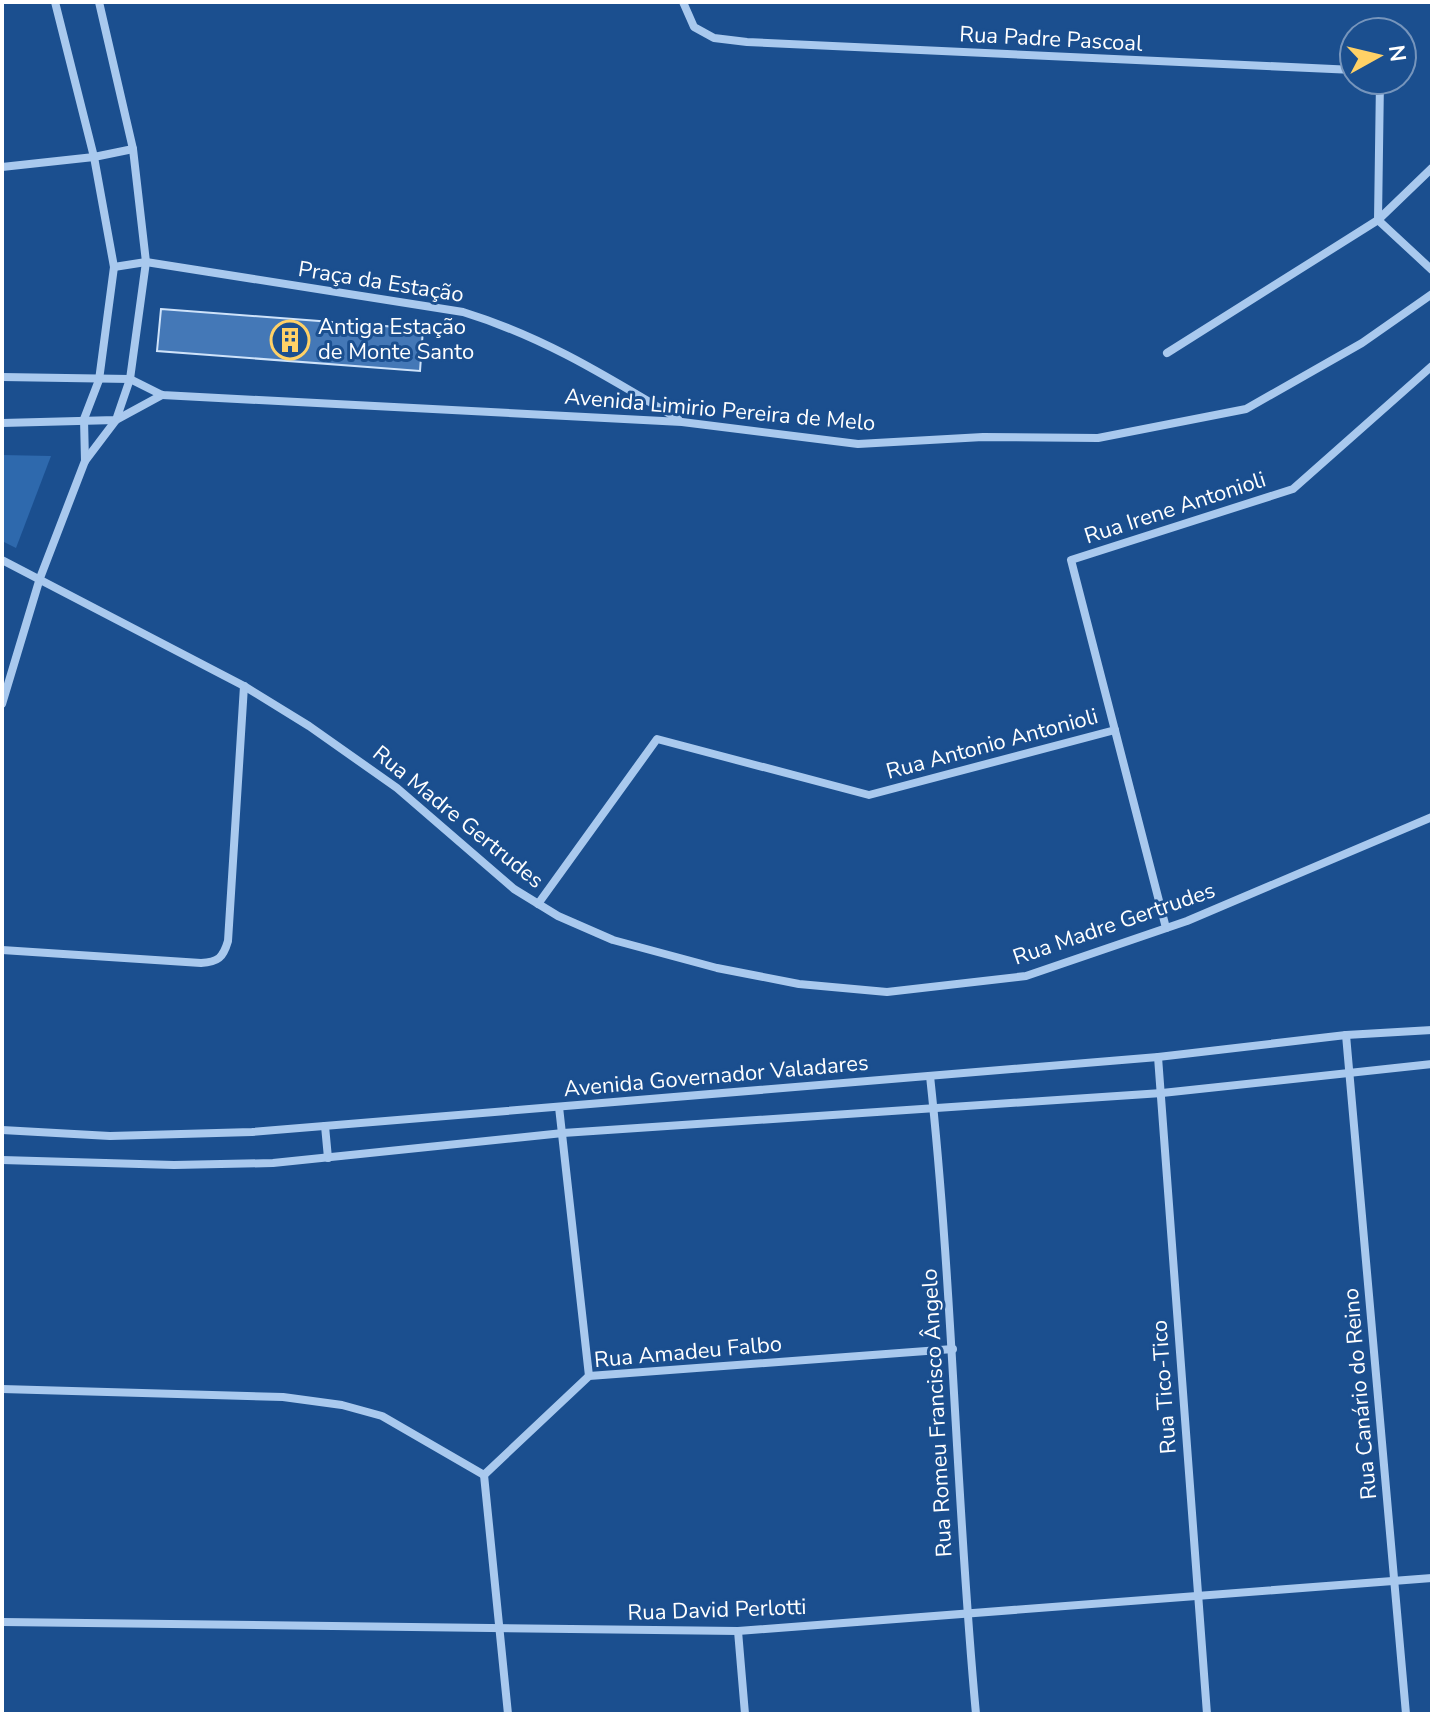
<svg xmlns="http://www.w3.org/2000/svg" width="1434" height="1716" font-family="'Nunito Sans',sans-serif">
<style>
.green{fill:#2e69ad}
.building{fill:#4478b7;stroke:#cfe3fa;stroke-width:2}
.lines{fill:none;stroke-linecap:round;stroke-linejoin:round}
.street{stroke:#a9c9ee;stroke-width:8}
.labels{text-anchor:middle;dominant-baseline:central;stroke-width:6;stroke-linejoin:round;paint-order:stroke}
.street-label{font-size:22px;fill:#fff;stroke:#1b4f8f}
.poi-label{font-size:22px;fill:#fff;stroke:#1b4f8f;text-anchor:start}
</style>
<rect width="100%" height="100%" fill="#1b4f8f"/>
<!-- green -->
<polygon class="green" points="2,455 51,456 16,548 2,541"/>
<!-- building -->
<polygon class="building" points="161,309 423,329 420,371 157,351"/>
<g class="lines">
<!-- street -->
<g class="street">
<polyline points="55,2 94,157 114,267 99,380 84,419 85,461"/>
<polyline points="683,2 694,27 714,38 747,42 1354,70"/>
<polyline points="1380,80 1378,220 1432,270"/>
<polyline points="2,167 94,157 133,149"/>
<path d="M114 267 146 262 463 312C544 337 606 376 678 419"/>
<polyline points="1167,353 1378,220 1432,168"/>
<polyline points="2,377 130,379 162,395 682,422 858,444 983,437 1098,438 1246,409 1362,343 1432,294"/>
<polyline points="2,423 116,420 162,395"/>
<polyline points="2,560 244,686 309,726 397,788 514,889 558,916 613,940 717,968 799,984 887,992 1026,976 1187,921 1432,817"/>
<polyline points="2,704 40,578 85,461 116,420 130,379 146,262 133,149 99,2"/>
<polyline points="538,904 657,739 869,795 1115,730"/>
<polyline points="1166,928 1071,560 1293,489 1432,366"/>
<path d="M2 950 201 963C218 962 223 958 228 941L244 686"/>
<polyline points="1346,1035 1406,1714"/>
<polyline points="1158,1057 1207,1714"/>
<path d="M930 1076C953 1288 956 1502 976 1714"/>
<polyline points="559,1107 589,1376"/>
<polyline points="325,1126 328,1158"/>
<polyline points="2,1130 110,1136 252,1132 1158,1057 1346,1035 1432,1030"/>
<polyline points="2,1160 174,1165 273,1163 563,1133 1162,1093 1432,1064"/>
<polyline points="2,1389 283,1397 342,1405 382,1416 484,1475 589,1376 953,1349"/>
<polyline points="484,1475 508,1714"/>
<polyline points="2,1622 738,1631 1432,1578"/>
<polyline points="738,1631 745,1714"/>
</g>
</g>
<!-- icons -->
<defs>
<symbol id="building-ring" viewBox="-11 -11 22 22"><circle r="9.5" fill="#1b4f8f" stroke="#ffd166" stroke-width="1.5"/><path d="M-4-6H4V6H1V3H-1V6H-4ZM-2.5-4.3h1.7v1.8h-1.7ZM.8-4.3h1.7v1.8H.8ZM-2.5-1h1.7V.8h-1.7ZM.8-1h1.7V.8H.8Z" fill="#ffd166"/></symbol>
</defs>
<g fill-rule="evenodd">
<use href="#building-ring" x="268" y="318" width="44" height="44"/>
</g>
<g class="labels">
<!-- street labels -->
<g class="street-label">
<text transform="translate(1051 39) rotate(3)">Rua Padre Pascoal</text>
<text transform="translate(381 282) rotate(9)">Praça da Estação</text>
<text transform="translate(720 410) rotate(5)">Avenida Limirio Pereira de Melo</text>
<text transform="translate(1175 508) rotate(-18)">Rua Irene Antonioli</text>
<text transform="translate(992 744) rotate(-15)">Rua Antonio Antonioli</text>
<text transform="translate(458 817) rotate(39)">Rua Madre Gertrudes</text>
<text transform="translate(1114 924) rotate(-19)">Rua Madre Gertrudes</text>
<text transform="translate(716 1076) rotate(-5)">Avenida Governador Valadares</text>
<text transform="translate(688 1352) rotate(-5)">Rua Amadeu Falbo</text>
<text transform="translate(1164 1387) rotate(-94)">Rua Tico-Tico</text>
<text transform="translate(1360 1394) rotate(-95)">Rua Canário do Reino</text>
<text transform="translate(937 1413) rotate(-93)">Rua Romeu Francisco Ângelo</text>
<text transform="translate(717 1610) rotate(-2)">Rua David Perlotti</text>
</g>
<!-- poi labels -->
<g class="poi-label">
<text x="318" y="327">Antiga Estação<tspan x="318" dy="25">de Monte Santo</tspan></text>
</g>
</g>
<!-- border -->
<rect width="1434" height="1716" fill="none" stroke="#ffffff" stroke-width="8"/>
<!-- north arrow -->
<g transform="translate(1378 56) rotate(82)"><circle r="38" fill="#1b4f8f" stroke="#7695bc" stroke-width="2"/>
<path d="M0-6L14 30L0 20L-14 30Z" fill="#ffd166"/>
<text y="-12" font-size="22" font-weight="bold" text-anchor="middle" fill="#ffffff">N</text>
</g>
</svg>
